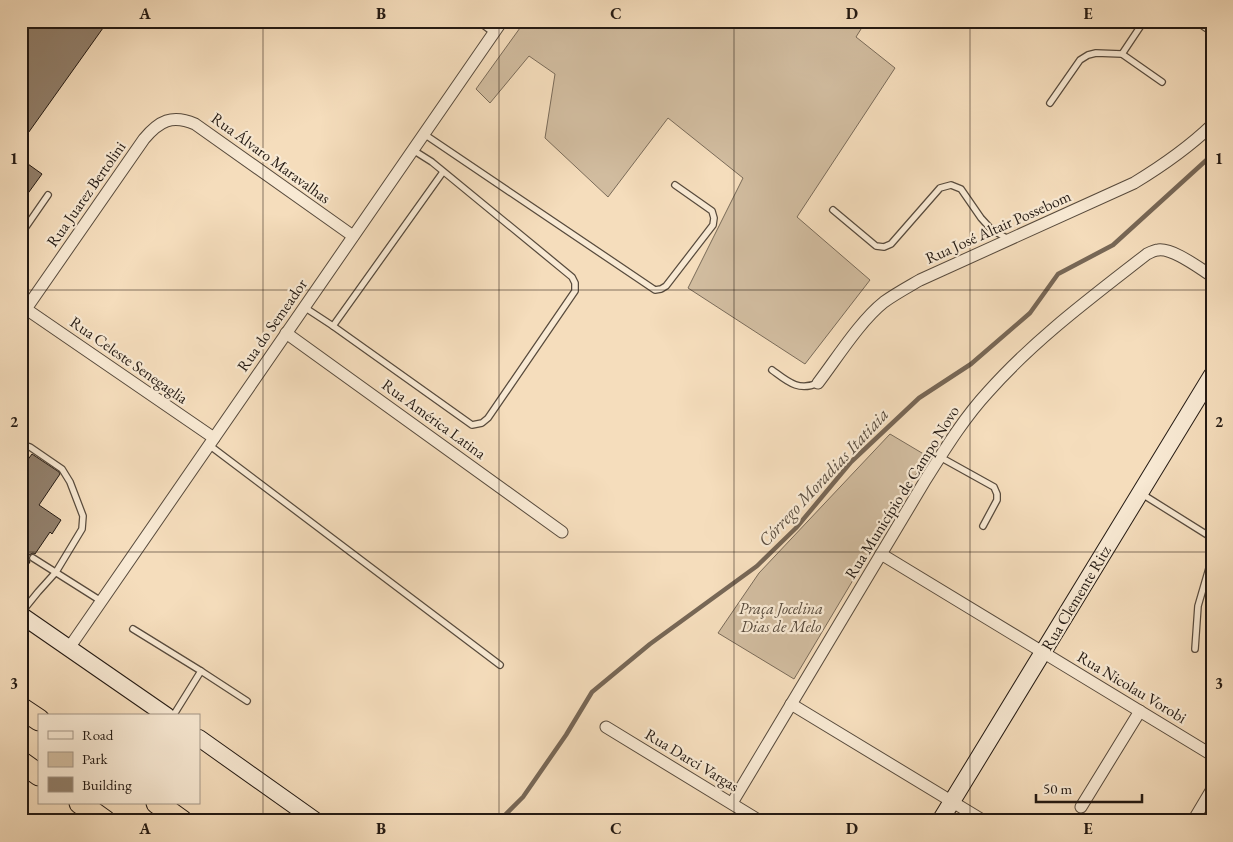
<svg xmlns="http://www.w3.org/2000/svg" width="1233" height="842" font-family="'EB Garamond',serif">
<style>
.green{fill:#d1bc9f;stroke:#7a6b59}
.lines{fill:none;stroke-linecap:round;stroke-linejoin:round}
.stream{stroke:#776756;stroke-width:4.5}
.building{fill:#917f6b;stroke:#241a13}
.lane-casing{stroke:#584b3d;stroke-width:8}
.street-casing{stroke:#584b3d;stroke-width:13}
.secondary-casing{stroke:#241a13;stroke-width:18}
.highway-casing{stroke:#241a13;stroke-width:23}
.lane{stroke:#f8e9d3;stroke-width:5.5}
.street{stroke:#f8e9d3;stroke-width:11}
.secondary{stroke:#f8e9d3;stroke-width:16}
.highway{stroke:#f5ddbc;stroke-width:21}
.grid{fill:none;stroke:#241a13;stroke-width:1;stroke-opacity:0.55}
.labels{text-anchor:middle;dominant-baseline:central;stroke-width:4.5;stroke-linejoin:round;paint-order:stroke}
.street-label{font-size:16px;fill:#241a13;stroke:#f8e9d3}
.park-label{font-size:16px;font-style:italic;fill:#584b3d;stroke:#f8e9d3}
.water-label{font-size:18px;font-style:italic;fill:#5b4e40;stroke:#f8e9d3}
.neatline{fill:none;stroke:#241a13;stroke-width:2}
.grid-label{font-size:16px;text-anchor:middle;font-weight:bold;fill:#241a13}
</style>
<rect width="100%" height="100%" fill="#f5ddbc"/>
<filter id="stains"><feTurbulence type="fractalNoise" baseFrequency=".004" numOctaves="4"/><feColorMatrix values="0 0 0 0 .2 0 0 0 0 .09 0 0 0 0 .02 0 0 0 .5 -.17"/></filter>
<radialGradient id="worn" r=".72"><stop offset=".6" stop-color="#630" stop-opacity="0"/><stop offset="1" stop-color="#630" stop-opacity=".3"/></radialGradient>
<!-- green -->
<g class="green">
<polygon points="525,21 866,21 856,37 895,68 797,217 870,280 805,364 688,288 743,178 668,118 608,197 545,138 555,74 529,56 490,103 476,89"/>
<polygon points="890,434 927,456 794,679 718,633 759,573"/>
</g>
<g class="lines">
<!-- stream -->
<polyline class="stream" points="499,821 523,797 566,735 592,692 650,644 757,566 796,528 851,462 919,398 971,364 1030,313 1058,274 1113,245 1212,155"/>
</g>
<!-- building -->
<g class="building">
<polygon points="21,21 108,21 21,143"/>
<polygon points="21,159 42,174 21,203"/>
<polygon points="32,454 59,472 60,474 39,505 61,520 52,534 50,532 35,554 33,553 29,555 28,558 30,562 21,575 21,469"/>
</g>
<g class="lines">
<defs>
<g id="lane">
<polyline points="478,21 494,33"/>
<polyline points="1122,54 1144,21"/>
<polyline points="1050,103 1080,60 1088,55 1096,53 1122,54 1162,82"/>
<polyline points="424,134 655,290 661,289 666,286 713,225 714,218 712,211 675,185"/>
<polyline points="833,210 876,246 884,247 891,244 940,188 951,185 961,189 981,218 991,229 1008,239"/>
<polyline points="21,234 48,195"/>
<polyline points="304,307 333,326 472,425 482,423 488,418 575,291 575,283 572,277 432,162 413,150"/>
<polyline points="333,326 443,172"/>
<path d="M772 370C787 381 798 392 818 383"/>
<polyline points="21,444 30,447 62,469 70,482 83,516 82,529 56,572 38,592 21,613"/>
<polyline points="209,445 500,665"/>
<polyline points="940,457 994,487 997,494 997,500 983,526"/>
<polyline points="1142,494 1209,536 1212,539"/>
<polyline points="33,558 101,601"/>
<polyline points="133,629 201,671 173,716"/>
<polyline points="1195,649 1198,606 1212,558"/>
<polyline points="201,671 247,701"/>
</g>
<g id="street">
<polyline points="1200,21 1212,29"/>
<polyline points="26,309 214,438"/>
<path d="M21 316 144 139C159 121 172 114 195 124L353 236"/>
<polyline points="286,333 562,532"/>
<path d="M818 383C837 358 860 321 884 302 895 294 908 287 920 280L1134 183C1162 166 1188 148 1212 125"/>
<polyline points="881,554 1212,755"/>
<polyline points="69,648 502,21"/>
<polyline points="791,704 984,821"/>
<polyline points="606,727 760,821"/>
<path d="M732 803 926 479C945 449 964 418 988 392 1035 339 1092 297 1147 254 1151 252 1155 250 1158 250 1173 248 1199 268 1212 276"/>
<polyline points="1081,807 1140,711"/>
<polyline points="1193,821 1212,789"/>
</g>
<g id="secondary">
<polyline points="21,615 167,716"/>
<polyline points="199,738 316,821"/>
<polyline points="940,821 1212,375"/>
</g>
<g id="highway">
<polyline points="21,708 39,720"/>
<polyline points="21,762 39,775"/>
<polyline points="80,803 105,821"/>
<polyline points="157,803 182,821"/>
</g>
</defs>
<!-- lane casing -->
<use href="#lane" class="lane-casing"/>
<!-- street casing -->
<use href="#street" class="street-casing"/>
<!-- secondary casing -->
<use href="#secondary" class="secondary-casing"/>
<!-- highway casing -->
<use href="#highway" class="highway-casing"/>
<!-- lane -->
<use href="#lane" class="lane"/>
<!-- street -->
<use href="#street" class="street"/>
<!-- secondary -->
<use href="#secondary" class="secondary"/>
<!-- highway -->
<use href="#highway" class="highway"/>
</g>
<!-- grid -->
<path class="grid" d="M263 21V821M499 21V821M734 21V821M970 21V821M21 290H1212M21 552H1212"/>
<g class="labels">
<!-- street labels -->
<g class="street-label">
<text transform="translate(271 158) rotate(36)">Rua Álvaro Maravalhas</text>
<text transform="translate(86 194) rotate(-55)">Rua Juarez Bertolini</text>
<text transform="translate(998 227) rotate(-24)">Rua José Altair Possebom</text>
<text transform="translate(272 325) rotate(-55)">Rua do Semeador</text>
<text transform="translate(129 360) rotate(35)">Rua Celeste Senegaglia</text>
<text transform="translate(434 419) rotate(36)">Rua América Latina</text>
<text transform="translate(902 492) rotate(-58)">Rua Município de Campo Novo</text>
<text transform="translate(1076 598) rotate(-59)">Rua Clemente Ritz</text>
<text transform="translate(1132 687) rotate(31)">Rua Nicolau Vorobi</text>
<text transform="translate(692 760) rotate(31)">Rua Darci Vargas</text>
</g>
<!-- park labels -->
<g class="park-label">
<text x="781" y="608">Praça Jocelina<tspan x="781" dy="18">Dias de Melo</tspan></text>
</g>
<!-- water labels -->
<g class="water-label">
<text transform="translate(823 477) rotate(-47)">Córrego Moradias Itatiaia</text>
</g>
</g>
<!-- margin -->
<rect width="1233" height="842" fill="none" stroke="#f5ddbc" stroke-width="55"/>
<!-- legend -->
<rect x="38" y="714" width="162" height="90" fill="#f8e9d3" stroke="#a39686"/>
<rect x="48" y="731" width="25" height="8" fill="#f8e9d3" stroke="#a39686"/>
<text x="82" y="740" font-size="15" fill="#241a13">Road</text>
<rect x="48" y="752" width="25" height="15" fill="#d1bc9f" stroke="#a39686"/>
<text x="82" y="764" font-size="15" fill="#241a13">Park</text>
<rect x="48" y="777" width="25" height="15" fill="#917f6b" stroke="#a39686"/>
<text x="82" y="790" font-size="15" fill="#241a13">Building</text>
<!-- scale -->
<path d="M1036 794v8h106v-8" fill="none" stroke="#241a13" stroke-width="2.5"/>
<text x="1043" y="794" font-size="15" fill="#241a13" stroke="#f8e9d3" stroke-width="4" paint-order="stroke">50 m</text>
<rect x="28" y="28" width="1178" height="786" class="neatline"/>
<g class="grid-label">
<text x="145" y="19">A</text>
<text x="381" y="19">B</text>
<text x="616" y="19">C</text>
<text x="852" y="19">D</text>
<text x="1088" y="19">E</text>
<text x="14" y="164">1</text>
<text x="1219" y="164">1</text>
<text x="14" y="427">2</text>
<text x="1219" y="427">2</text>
<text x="14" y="689">3</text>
<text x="1219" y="689">3</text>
<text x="145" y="834">A</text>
<text x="381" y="834">B</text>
<text x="616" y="834">C</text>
<text x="852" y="834">D</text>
<text x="1088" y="834">E</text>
</g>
<rect width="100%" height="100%" filter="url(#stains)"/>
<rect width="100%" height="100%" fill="url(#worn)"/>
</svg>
